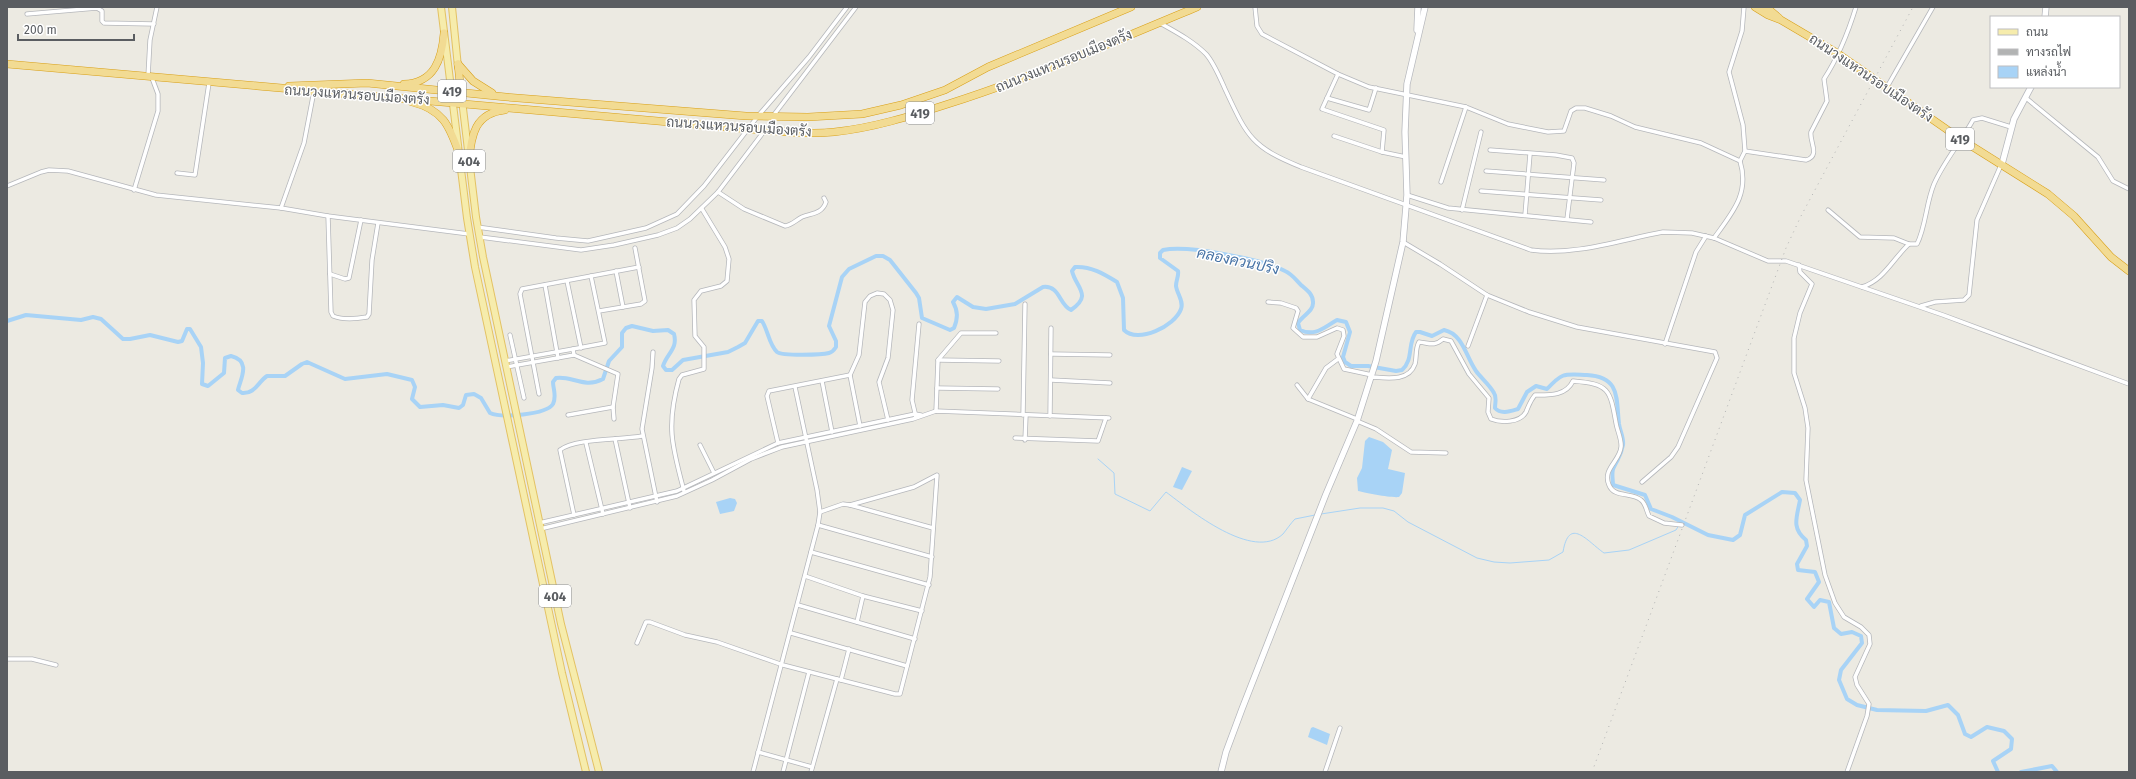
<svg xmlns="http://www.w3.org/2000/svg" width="2136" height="779" font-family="'Fira Sans',Sarabun,sans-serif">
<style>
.water{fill:#a8d3f6}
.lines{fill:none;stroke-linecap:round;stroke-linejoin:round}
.stream{stroke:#a8d3f6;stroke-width:1}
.canal{stroke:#a8d3f6;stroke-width:4}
.street-casing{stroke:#b5b7bb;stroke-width:5}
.secondary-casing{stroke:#b6b8bd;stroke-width:7}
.primary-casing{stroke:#e3c264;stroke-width:8}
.highway-casing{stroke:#d89f16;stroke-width:8}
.street{stroke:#fff;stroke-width:3.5}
.secondary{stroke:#fff;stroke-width:5.5}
.primary{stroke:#f6ecac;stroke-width:6}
.highway{stroke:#f2db93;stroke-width:7}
.rail{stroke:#b2b3b3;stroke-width:1;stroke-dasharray:1 5;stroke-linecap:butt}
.labels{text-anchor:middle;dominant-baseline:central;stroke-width:3;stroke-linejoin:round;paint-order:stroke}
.shield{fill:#fff;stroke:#8c8e90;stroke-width:1}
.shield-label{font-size:13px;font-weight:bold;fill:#5a5d61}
.street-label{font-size:14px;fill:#5a5d61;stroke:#fff}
.water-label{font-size:15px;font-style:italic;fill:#4874a6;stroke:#fff}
</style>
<rect width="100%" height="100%" fill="#eceae2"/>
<!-- water -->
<g class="water">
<path d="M1369 437 1383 442 1392 450 1388 469 1405 473 1402 493 1399 497C1391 498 1366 493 1358 491L1357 478 1362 468 1365 441Z"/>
<polygon points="1182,467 1192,471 1182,490 1173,487"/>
<polygon points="730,498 735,499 737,503 734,511 720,514 716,502"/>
<polygon points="1313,727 1330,734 1327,745 1308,737 1311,728"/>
</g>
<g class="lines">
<!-- stream -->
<g class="stream">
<path d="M1098 459 1114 473 1115 494 1150 511 1166 492C1190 510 1253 562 1283 534 1287 529 1291 523 1295 519L1315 515"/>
<path d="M1321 514 1360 508H1383L1394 511 1408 522 1477 558 1494 562 1510 563 1549 560 1563 552C1569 516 1587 541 1604 553L1629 550 1676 530 1679 525"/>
</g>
<!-- canal -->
<g class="canal">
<path d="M7 321 26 315 81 320 93 317 101 319 123 339H130L150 335 178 342 182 341 187 329H190L201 347 203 363 202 384 208 386 224 373 225 358 231 356C252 361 240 380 238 390L242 393C255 394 258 382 267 376H285L302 364 307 362 345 379 387 374 412 380 415 387 412 399 420 407 443 405 459 408 463 405 466 395 474 394 481 398 490 413C501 418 546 415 553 404 557 396 553 389 553 382L556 378C571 375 584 389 603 379L609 361 622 347V333L626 328 632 326 653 331 668 330 674 334C678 349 667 353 663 366L666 370H672L683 360 728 352 738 347 745 343 758 321H762C768 330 769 345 777 352 782 356 822 355 829 353 833 352 834 350 836 347V341L829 326 842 277 849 269 876 256H883L890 260 916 293 919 298 922 318 950 330 954 328C958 318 958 311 953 302L957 297 973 307 986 309 1015 304 1043 287C1060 285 1059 305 1071 310 1093 295 1076 288 1072 271L1075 267C1091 266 1104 274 1117 282L1123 298 1124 330C1138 344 1175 326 1181 309 1184 301 1177 294 1176 286 1176 280 1179 276 1178 271L1160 258V253L1163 250C1189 245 1261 259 1285 271 1292 274 1296 280 1301 285 1307 290 1313 294 1313 302 1314 311 1302 316 1298 323L1300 330C1316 337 1324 327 1337 320L1346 322 1350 332 1343 357 1345 362 1351 366H1368L1396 371 1402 370C1414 359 1407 344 1416 332H1420L1432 336 1444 330C1463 334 1466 357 1476 371 1481 378 1490 385 1494 393 1497 397 1495 403 1495 408 1501 415 1511 411 1518 409L1527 392 1536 386 1547 389C1563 372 1564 374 1587 375 1621 377 1616 399 1619 424 1620 431 1624 438 1623 445 1621 456 1618 458 1614 467 1611 471 1613 480 1613 485L1645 495 1651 509 1672 517 1708 535 1733 540 1740 535 1745 515 1782 492 1795 493 1800 500C1797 517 1791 528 1806 540L1807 546 1797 564 1798 570 1815 572 1819 582 1807 599 1814 607 1820 600 1829 602 1834 628 1841 634 1852 632 1861 636 1862 643 1841 670 1839 680 1847 699 1857 705 1877 710 1926 711 1948 705 1958 715 1965 734 1971 737 1987 727 2004 731 2012 739 2011 749 1993 761 1998 772"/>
<polyline points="2021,772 2052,766 2057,772"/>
</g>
<defs>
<g id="street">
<path d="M1255 7 1257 26 1262 34 1338 74 1369 87 1466 107 1508 124 1548 132 1564 131 1571 111 1576 108H1585L1611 116 1635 127 1701 143 1740 161C1750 194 1732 213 1714 238"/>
<polyline points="27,14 97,8 102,11 102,21 104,23 154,24"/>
<path d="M1160 23C1176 32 1193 41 1206 54 1214 63 1220 78 1225 89 1247 136 1251 147 1301 167L1531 250C1574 256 1620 240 1663 232L1692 233 1714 238 1768 261H1786L1943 315 2129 384"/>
<polyline points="1338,74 1322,109 1384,130 1382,152"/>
<polyline points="148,76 150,40 157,7"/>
<polyline points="1887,87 1933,7"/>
<polyline points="1327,98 1369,110 1376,88"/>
<polyline points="2026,98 2098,157 2113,181 2129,189"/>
<polyline points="773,116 856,7"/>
<polyline points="1334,136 1382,152 1406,157"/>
<polyline points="1490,150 1556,155 1572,158 1574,163 1567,219"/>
<path d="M1745 151 1806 160C1821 156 1809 141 1811 132L1827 101 1824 79C1839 56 1848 33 1856 7"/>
<polyline points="1740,161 1745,151 1743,125 1729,72 1742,31 1744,7"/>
<polyline points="1486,171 1604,180"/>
<polyline points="177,173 195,175 209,83"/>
<polyline points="1441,182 1466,107"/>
<polyline points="7,186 41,172 49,170 68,171 156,195 281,208 328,216 469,234"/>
<polyline points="134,190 158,111 158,94 152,78"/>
<polyline points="1481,191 1601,200"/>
<path d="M718 192 744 209 785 226C792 225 796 220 802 217 812 213 822 214 826 202L824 198"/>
<polyline points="1407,195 1448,208 1591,222"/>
<polyline points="281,208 304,143 314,91"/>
<polyline points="1462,210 1481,132"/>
<polyline points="1828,210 1860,237 1894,238 1909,244"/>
<polyline points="1525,215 1530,154"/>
<path d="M328 216 331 312 333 316C343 320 356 319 367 317L369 314 372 260 378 223"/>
<polyline points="477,227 556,238 588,241 646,228 677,214 704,186 758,116 809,57 847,7"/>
<polyline points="480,237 581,250 614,245 658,235 677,228 690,219 718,192 765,130"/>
<polyline points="1403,242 1440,264 1487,295 1529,312 1577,327 1715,352 1717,358 1678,447 1671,457 1642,482"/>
<polyline points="1799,265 1800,272 1812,284 1800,313 1794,338 1794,373 1805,408 1808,428 1806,480 1825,575 1835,603 1844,617 1861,627 1869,635 1870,644 1855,677 1857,685 1869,704 1867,716 1847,772"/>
<polyline points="616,271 623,307"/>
<polyline points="330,274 345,279 349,278 361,220"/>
<polyline points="567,281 581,348"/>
<polyline points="545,285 558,358"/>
<path d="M1862 287C1884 280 1892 260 1909 244H1917C1926 226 1926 203 1934 184 1944 161 1961 142 1973 120L1982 118 2011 127"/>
<polyline points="1268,302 1281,303 1296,308 1298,311 1293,328 1303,337 1317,337 1337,328 1343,330 1344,336 1337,354 1344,369 1372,375"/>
<polyline points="1921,306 1935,302 1964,300 1969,295 1977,220 2001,165"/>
<polyline points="599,311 641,304 645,301 635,248"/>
<polyline points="510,335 524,398"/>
<polyline points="1665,344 1696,252 1706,236"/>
<polyline points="1468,346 1487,295"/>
<polyline points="573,349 605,343 591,276"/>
<polyline points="653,352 652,368 642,429 657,502"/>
<polyline points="1051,354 1110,355"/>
<polyline points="574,355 618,374 613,407 614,419"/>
<polyline points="938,360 999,361"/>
<polyline points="505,361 573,349 574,355 507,367"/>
<path d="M1372 377C1386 378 1409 382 1415 364 1417 357 1415 349 1419 342 1429 343 1434 347 1443 339L1451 341 1469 374 1489 398 1488 412 1491 419C1501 423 1520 423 1526 412 1529 405 1530 401 1535 395 1549 395 1566 396 1573 381 1609 384 1610 389 1616 423 1617 430 1622 440 1621 447 1620 461 1602 469 1609 485 1614 498 1632 492 1641 500 1646 504 1646 510 1649 516L1664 523 1682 525"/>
<polyline points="1051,380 1110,383"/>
<polyline points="822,381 832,432"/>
<polyline points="1297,385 1308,399 1357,419"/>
<polyline points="937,388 998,389"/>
<polyline points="539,394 520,294 522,289 639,267"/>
<polyline points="1308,399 1326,368 1338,359"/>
<polyline points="936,411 938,360 961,333 996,333"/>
<polyline points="568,415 613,407"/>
<polyline points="1023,415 1025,304"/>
<polyline points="1050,416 1051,328"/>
<polyline points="916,417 912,400 919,324"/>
<polyline points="1357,421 1376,429 1411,452 1446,453"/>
<polyline points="860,426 850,375 859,355 865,302 870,296 877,293 884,294 890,300 893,310 888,358 879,382 888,420"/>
<polyline points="1015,438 1098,441 1106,418"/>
<polyline points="615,439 630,508"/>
<polyline points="1025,440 1026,415"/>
<polyline points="586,443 603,514"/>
<polyline points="778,443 767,396 769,391 850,375"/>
<polyline points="700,445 714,473"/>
<path d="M684 491C672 446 666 426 679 379L682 375 704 369V347L695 336 694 300 701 291 721 286 727 281 729 259 725 247 702 209"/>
<polyline points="820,512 843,504 850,505 933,528"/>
<path d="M574 515 560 450C575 438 622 440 642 436"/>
<polyline points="539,523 677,491 778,443 915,414 921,415"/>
<polyline points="818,525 932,557"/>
<polyline points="540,529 677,496 712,480 751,459 782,447 913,419 936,411 1109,418"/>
<polyline points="811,552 929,585"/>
<polyline points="805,576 863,596 922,611"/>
<polyline points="798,605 915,639"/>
<polyline points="857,622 863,596"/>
<polyline points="791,633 907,666"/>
<polyline points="637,643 646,622 650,622 685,635 717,642 783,665 895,694 900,694 930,577 937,475 914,487 850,505"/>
<polyline points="7,659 32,659 56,665"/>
<polyline points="841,680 849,649"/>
<polyline points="758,752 812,767"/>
<polyline points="753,772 818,525 820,512 817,490 795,387"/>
<polyline points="783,772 809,672"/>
<polyline points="811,772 837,679"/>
<polyline points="1325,772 1340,728"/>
</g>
<g id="secondary">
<polyline points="2045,17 2046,7"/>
<polyline points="1417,30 1418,7"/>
<polyline points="2002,164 2014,119 2031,87"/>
<polyline points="1221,772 1226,752 1242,709 1326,494 1357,421 1376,361 1403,242 1407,195 1405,132 1407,84 1425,7"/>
</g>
<g id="primary">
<polyline points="441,7 467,218 475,267 562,673 586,772"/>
<polyline points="452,7 458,67"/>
<polyline points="462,100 476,217 483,257 561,624 599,772"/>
</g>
<g id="highway">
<polyline points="1755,7 1768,15 1781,20 1837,53 1962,140 2048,194 2074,216 2111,257 2129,271"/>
<polyline points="1766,7 1779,18"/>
<path d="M7 64 749 129C777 131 806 135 834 132 873 128 911 116 948 104 1033 77 1115 41 1197 7"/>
<polyline points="458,64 473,81 492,93"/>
<polyline points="458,64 462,103"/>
<path d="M404 84C435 83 442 58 444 33"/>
<polyline points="289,86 367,83 506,97 746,116 808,117 862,114 901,105 945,90 988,67 1131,7"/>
<path d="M412 102C443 110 449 125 459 153"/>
<path d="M469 161C471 135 475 113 505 110"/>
</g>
</defs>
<!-- street casing -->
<use href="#street" class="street-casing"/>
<!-- secondary casing -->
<use href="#secondary" class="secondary-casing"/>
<!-- primary casing -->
<use href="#primary" class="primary-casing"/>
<!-- highway casing -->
<use href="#highway" class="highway-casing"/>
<!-- street -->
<use href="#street" class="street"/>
<!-- secondary -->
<use href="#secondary" class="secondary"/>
<!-- primary -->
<use href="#primary" class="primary"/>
<!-- highway -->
<use href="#highway" class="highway"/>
<!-- rail -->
<polyline class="rail" points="1592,772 1786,248 1801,216 1913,7"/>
</g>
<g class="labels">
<!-- shield labels -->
<g class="shield">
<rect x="438" y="80" width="28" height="22" rx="3"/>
<rect x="906" y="102" width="28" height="22" rx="3"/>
<rect x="1946" y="128" width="28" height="22" rx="3"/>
<rect x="453" y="150" width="32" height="22" rx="3"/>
<rect x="539" y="585" width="32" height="22" rx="3"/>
</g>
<g class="shield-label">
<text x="452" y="91">419</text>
<text x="920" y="113">419</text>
<text x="1960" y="139">419</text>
<text x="469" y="161">404</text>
<text x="555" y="596">404</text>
</g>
<!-- street labels -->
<g class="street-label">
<text transform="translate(1064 61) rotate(-22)">ถนนวงแหวนรอบเมืองตรัง</text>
<text transform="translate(1871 78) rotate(34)">ถนนวงแหวนรอบเมืองตรัง</text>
<text transform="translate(357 95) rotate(4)">ถนนวงแหวนรอบเมืองตรัง</text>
<text transform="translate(739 127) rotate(4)">ถนนวงแหวนรอบเมืองตรัง</text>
</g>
<!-- water labels -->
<g class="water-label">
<text transform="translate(1238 261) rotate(12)">คลองควนปริง</text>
</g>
</g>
<!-- border -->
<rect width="2136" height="779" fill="none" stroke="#5a5d61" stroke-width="16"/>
<!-- legend -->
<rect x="1990" y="16" width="130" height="72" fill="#ffffff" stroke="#bdbec0"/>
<rect x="1998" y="29" width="20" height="6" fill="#f6ecac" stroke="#bdbec0"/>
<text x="2026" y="36" font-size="12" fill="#5a5d61">ถนน</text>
<rect x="1998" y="49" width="20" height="6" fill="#b2b3b3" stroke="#bdbec0"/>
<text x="2026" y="56" font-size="12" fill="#5a5d61">ทางรถไฟ</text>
<rect x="1998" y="66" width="20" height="12" fill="#a8d3f6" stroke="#bdbec0"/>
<text x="2026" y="76" font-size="12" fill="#5a5d61">แหล่งน้ำ</text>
<!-- scale -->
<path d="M18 34v6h116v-6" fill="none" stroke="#5a5d61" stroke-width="2"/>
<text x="24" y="34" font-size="12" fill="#5a5d61" stroke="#ffffff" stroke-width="3" paint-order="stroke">200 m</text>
</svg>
